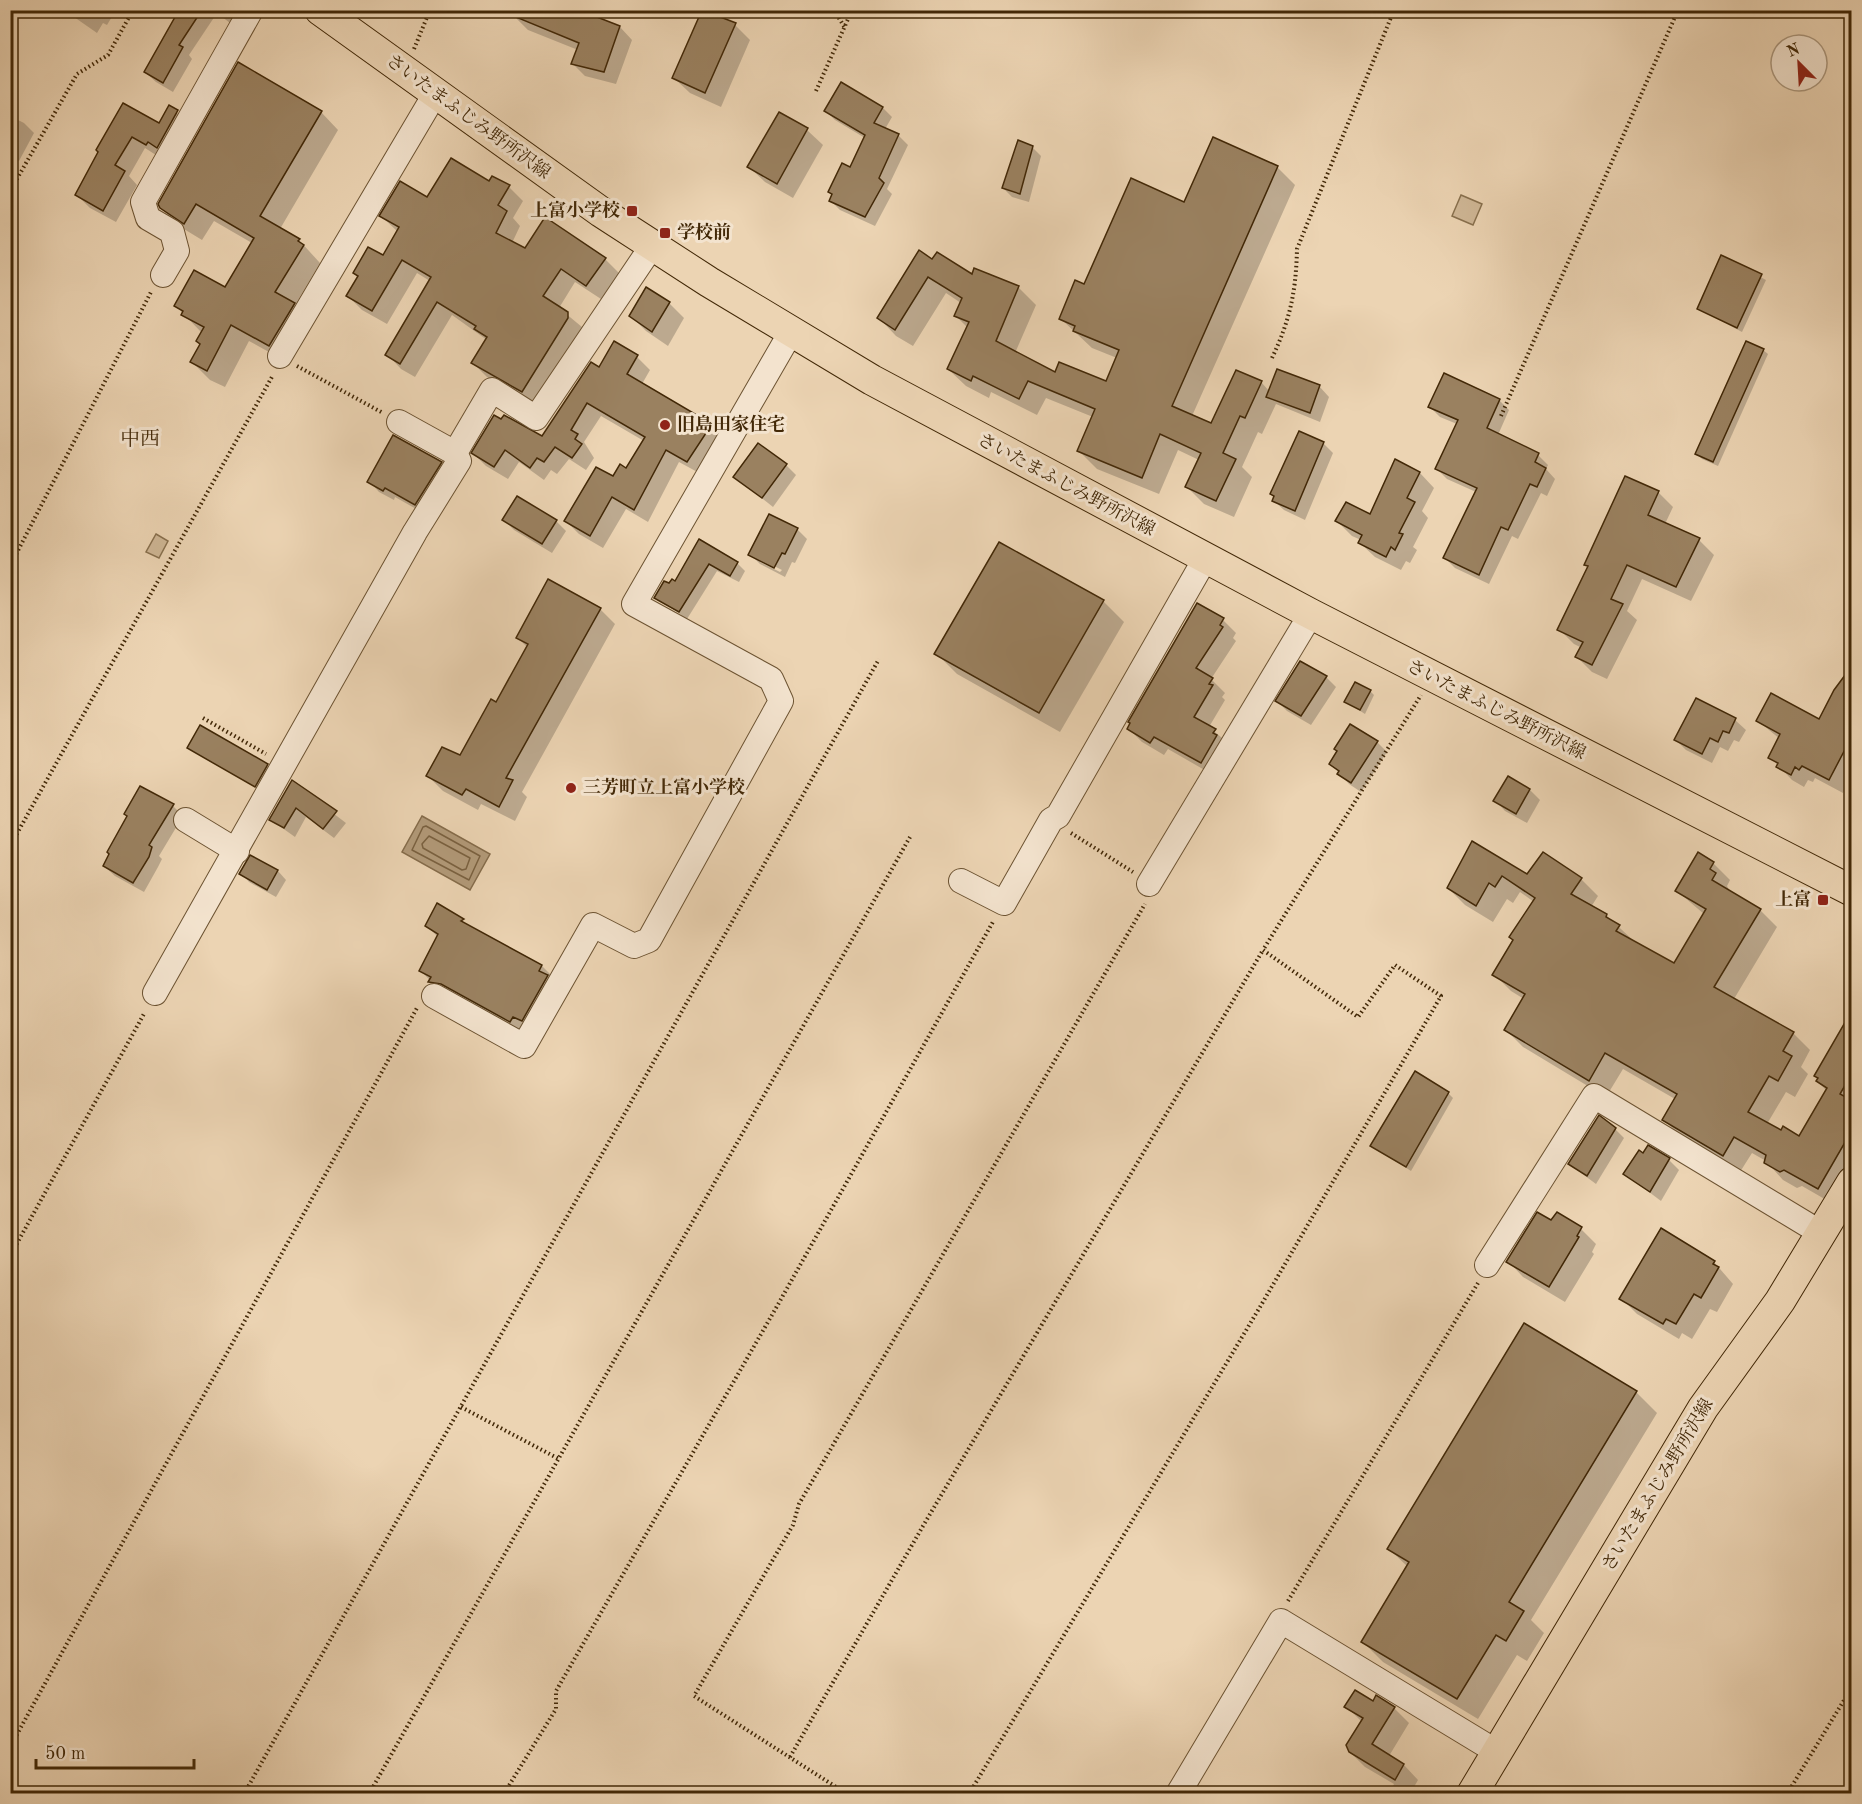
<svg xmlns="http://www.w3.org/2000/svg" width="1862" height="1804" font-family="'Old Standard TT','Noto Serif JP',serif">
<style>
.green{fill:#cfb796;stroke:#88704e;stroke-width:1.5}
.water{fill:#b29a79;stroke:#856c4b;stroke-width:1.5}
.shadow{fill:#0003;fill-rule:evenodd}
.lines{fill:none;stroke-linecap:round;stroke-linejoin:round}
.shore{stroke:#7a6140;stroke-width:1.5}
.building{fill:#9a8160;stroke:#422807;stroke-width:1.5}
.minor-casing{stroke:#6c5332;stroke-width:26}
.major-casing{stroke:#422807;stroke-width:32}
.path{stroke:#422807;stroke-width:4;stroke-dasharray:1.5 3;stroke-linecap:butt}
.minor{stroke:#f3e3ce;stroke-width:24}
.major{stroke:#ecd4b3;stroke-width:30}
.poi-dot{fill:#8f2418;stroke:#f3e3ce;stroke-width:2}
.labels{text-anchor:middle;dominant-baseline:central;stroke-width:6;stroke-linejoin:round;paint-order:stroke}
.street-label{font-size:18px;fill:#422807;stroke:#f3e3ce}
.poi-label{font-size:18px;font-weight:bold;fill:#422807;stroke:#f3e3ce;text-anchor:start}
.neighbourhood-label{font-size:20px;fill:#422807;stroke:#f3e3ce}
</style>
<rect width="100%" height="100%" fill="#ecd4b3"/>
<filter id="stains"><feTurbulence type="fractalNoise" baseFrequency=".00333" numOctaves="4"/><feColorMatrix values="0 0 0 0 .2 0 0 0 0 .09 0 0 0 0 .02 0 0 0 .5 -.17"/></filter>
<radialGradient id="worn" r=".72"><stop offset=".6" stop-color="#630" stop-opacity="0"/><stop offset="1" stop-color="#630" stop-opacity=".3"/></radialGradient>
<!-- green -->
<g class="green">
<polygon points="1461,195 1482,204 1473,225 1452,216"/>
<polygon points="156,534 168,541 159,558 146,552"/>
</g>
<!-- water -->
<polygon class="water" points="422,816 490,854 470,890 402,852"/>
<!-- shadow -->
<g class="shadow">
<polygon points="64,10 116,10 107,25 103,23 97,33"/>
<polygon points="177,10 239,10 230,23 217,13 189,55 192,59 173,92 156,82 145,72 175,20 172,17"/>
<polygon points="518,10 581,10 580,13 620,27 632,40 616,84 585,76 573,64 578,50 528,30 515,17"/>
<polygon points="735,25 750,40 721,107 690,93 674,78"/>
<polygon points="841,84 883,108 892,117 885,129 898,135 908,145 887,189 892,194 875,226 840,210 831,201 851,169 865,138 835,120 826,111"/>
<polygon points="170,107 190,124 159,157 145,148 129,176 137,185 116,222 90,208 77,195 99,152 97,150 159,125"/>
<polygon points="321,112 338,130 280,229 299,240 320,263 295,305 311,321 287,362 249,341 225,387 210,380 192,362 201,345 202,333 176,306 225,289 252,243 214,221 202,240 179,226 161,208"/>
<polygon points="779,114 807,130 823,145 793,198 765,182 749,167"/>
<polygon points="10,116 24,123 34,133 19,161 10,157"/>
<polygon points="1032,147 1041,156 1029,202 1012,197 1003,188"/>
<polygon points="1277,167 1295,185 1192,416 1212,425 1261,382 1270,392 1319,386 1329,397 1320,422 1276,404 1262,434 1258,432 1242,467 1252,477 1234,517 1204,504 1187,487 1199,460 1178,450 1159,494 1097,469 1079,451 1093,417 1046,398 1037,415 991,392 989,398 966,386 948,369 968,328 956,316 961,303 946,293 913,346 896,336 879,318 933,261 972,277 1018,287 1036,305 1015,353 1055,374 1107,383 1117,358 1092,348 1061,319 1085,286 1184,204"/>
<polygon points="490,183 509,187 523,201 513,218 520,226 512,243 525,250 605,259 619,273 601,299 575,282 559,308 582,327 582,333 537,405 487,377 473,363 487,340 452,315 415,377 401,369 387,354 430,281 417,273 387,324 362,310 348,296 359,277 355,273 383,257 398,232 381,216 428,199"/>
<polygon points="1722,257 1766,280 1742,332 1699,309"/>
<polygon points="669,303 684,318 668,346 646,331 631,316"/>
<polygon points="615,343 637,357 650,370 642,384 711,425 724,438 701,474 679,462 648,522 626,509 603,548 579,534 566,521 613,478 627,470 644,441 601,416 584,442 594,458 586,470 569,459 557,474 551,470 544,480 519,462 508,479 486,466 473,453 543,438 599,369"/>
<polygon points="1763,350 1768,354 1718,466 1702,459 1697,454"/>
<polygon points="1499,400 1509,410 1498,435 1538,455 1548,465 1546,469 1555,479 1547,496 1541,493 1518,539 1512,536 1489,584 1455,568 1445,558 1476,492 1447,479 1437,469 1457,424 1440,417 1430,407"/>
<polygon points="1323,443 1333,453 1305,520 1284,510 1273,500 1275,497 1272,494"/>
<polygon points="1395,461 1420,473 1434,488 1422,511 1428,518 1413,547 1417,550 1410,563 1406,561 1401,570 1375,557 1360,543 1361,540 1352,536 1337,521 1371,516"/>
<polygon points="441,463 451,473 425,514 395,497 394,500 379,492 369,481"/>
<polygon points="786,465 796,475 773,507 735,477"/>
<polygon points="1658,492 1673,507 1665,524 1699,540 1714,555 1691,601 1642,579 1627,611 1637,620 1607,679 1592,672 1577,657 1582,648 1574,644 1559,629 1589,567 1586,564"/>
<polygon points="504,520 556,521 566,531 552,553 514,530"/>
<path d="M797 529 807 539 795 563 792 562 785 577 760 564 750 554ZM760 559 782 570 780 572 760 562Z"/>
<polygon points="699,542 737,563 745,571 739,582 717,571 687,619 656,597 676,583"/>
<polygon points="1103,601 1124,622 1060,732 957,674 936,653"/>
<polygon points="600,609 615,624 522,792 527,797 515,821 481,804 478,810 443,791 428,776 461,757 497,704 528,648 518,638"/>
<polygon points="1223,620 1236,633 1233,638 1236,641 1211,679 1225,693 1222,697 1225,700 1209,727 1228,743 1215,776 1168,749 1164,755 1142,742 1129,729"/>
<polygon points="1852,668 1852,777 1843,793 1815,778 1813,782 1808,780 1804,787 1792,780 1770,757 1780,739 1758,721 1820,721"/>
<polygon points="1326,677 1336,687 1311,725 1287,711 1277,701"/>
<polygon points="1370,691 1374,695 1365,714 1346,702"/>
<polygon points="1697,700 1735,720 1746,730 1739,742 1734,740 1728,751 1720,747 1712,763 1686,750 1676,740"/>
<polygon points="1377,742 1387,752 1361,792 1349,784 1331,764"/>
<polygon points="189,747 267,765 271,770 260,790"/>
<polygon points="1508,778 1530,790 1540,800 1527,823 1505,811 1495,800"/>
<polygon points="292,782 346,823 334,838 306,817 295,837 271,820"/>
<polygon points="173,806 183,816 159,856 162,859 158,867 144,892 115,876 104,866"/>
<polygon points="1473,843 1527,876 1581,879 1598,896 1591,907 1607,916 1636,943 1674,965 1704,914 1677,891 1713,863 1730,880 1727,886 1731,893 1760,910 1777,927 1734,999 1793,1033 1810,1050 1801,1067 1808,1074 1795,1097 1786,1092 1767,1124 1800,1138 1827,1091 1817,1081 1845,1026 1852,1030 1852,1178 1835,1205 1802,1186 1797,1188 1783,1180 1766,1161 1752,1153 1740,1172 1681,1137 1664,1120 1675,1099 1623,1069 1606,1097 1523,1047 1506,1030 1524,999 1511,991 1494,974 1534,902 1520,892 1513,903 1507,899 1493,922 1465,905 1448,888"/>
<polygon points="251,857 278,871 286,880 276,897 249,882 241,873"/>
<polygon points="438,906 469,927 542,966 561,985 530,1040 449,1000 420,970 438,937 427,926"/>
<polygon points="1448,1093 1453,1098 1411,1171 1372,1146"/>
<polygon points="1615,1129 1624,1138 1596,1184 1569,1164"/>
<polygon points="1669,1160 1679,1170 1661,1201 1625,1174"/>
<polygon points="1552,1222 1581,1229 1596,1244 1592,1252 1594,1254 1565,1302 1523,1277 1508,1261"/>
<polygon points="1714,1262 1733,1284 1717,1312 1710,1309 1692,1339 1682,1333 1679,1339 1637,1314 1621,1298"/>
<polygon points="1636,1392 1657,1413 1531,1620 1544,1633 1527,1661 1517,1655 1478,1719 1383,1662 1363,1642 1408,1567 1389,1549"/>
<polygon points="1373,1703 1394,1708 1409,1723 1389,1756 1404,1765 1418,1780 1410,1794 1388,1794 1394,1784 1365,1767 1350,1752 1362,1722 1346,1706"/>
</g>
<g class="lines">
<!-- shore -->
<g class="shore">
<polygon points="426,826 480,856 469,880 412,850 423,827"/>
<polygon points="429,836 470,858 466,869 462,870 423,848 422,844"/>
</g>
</g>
<!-- building -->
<g class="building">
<polygon points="179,10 202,10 179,45 183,47 163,83 144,72"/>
<polygon points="499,10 579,10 620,26 604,72 571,64 579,43"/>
<polygon points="702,10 736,23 705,93 672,78"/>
<polygon points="238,62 322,111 260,216 300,239 298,241 304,245 275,292 295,303 269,346 231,325 207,371 190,362 200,344 196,341 204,327 181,315 183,311 174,306 194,270 225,287 254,238 196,204 184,224 160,208 158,204"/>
<polygon points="841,82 883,107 874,123 899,134 879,178 884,183 865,217 829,201 832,194 828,192 842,163 850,167 865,135 824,111"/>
<polygon points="123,103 159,123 169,105 178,110 157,148 148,142 146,145 132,137 115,165 125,171 103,211 75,195 98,152 96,150"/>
<polygon points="779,112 808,128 777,184 747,167"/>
<polygon points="1213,137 1278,166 1172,406 1211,423 1236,370 1262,381 1245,418 1240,416 1223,453 1236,459 1216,501 1185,487 1201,453 1160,434 1142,478 1077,451 1095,409 1028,381 1019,399 973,376 971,381 947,369 969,322 954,316 962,298 928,277 895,330 877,318 919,250 932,259 937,252 972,274 974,268 1019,286 996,341 1055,372 1059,362 1106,381 1119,350 1073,331 1075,326 1059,319 1075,280 1084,284 1131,178 1184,202"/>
<polygon points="1018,140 1033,146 1020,194 1002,188"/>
<polygon points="451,158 489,181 492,176 510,185 498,205 507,211 496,233 525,248 545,217 606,258 586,286 561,269 543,296 568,312 568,318 522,392 471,363 487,337 474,329 476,326 437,302 400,364 385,355 431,277 402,260 372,311 346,296 358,276 353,273 368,247 383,255 399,227 379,216 400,181 427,197"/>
<polygon points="1721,255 1762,274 1737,328 1697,309"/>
<polygon points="646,287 670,302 652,332 629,316"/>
<polygon points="614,341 638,355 627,374 712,424 687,462 666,450 634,510 612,497 590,536 564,521 596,467 613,476 620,464 626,468 645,437 587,403 571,430 578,434 575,439 582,444 572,458 555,447 544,462 537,458 530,468 505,450 494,467 471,453 494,415 501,419 504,415 542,436 591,362 599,367"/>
<polygon points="1746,341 1764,349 1713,462 1695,454"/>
<polygon points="1277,369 1320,385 1310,413 1266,397"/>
<polygon points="1444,373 1500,399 1487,428 1539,453 1535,462 1546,468 1537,487 1530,484 1508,530 1501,527 1479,575 1443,558 1477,488 1435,469 1458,420 1428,407"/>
<polygon points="1299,431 1324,442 1295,511 1272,501 1274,496 1270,494"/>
<polygon points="393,435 442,462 415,505 385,488 383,491 367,482"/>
<polygon points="758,443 787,464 762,498 733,477"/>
<polygon points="1395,459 1420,472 1407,498 1415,502 1399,533 1403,534 1395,550 1391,547 1386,557 1358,543 1362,535 1335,521 1346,502 1370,514"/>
<polygon points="1625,476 1659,491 1648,515 1700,538 1676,587 1627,565 1611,599 1623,604 1592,665 1575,657 1583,642 1557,630 1588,566 1584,565"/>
<polygon points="517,496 557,520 542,544 502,520"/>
<polygon points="769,514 798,528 785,554 782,553 774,568 748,555"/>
<polygon points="699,539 738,562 730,576 709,564 679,612 654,598 664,581 669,583 672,579 675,581"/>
<polygon points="999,542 1104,600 1039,713 934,654"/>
<polygon points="548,579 601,608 506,778 513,780 499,807 466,789 462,795 426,776 442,747 460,755 491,699 496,702 528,644 516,638"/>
<polygon points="1197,603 1224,618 1220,625 1223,627 1196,668 1213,678 1209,684 1213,685 1194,717 1216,729 1213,733 1217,735 1201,763 1154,737 1150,743 1127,729 1130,723 1128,722"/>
<polygon points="1300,661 1327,676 1301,716 1275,701"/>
<polygon points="1851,667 1851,738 1829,780 1802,766 1799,770 1795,767 1791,775 1776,767 1778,763 1768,758 1780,734 1756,721 1771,693 1819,719 1834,690"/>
<polygon points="1355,682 1371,690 1360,710 1344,702"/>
<polygon points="1696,698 1736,718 1729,733 1723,731 1718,742 1710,738 1702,754 1674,740"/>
<polygon points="1350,724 1378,741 1351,783 1337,774 1339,771 1329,764 1337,751 1334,749"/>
<polygon points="200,725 268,764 255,787 187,748"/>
<polygon points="1508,776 1530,789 1516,814 1493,801"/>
<polygon points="292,780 337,811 323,829 296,808 284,828 269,820"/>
<polygon points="140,786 174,804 149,845 152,847 149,857 133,883 103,866 109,854 107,852 127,816 124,814"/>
<polygon points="1472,841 1527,874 1543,852 1582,878 1571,894 1607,914 1606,917 1620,925 1616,931 1674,963 1706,909 1675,891 1698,852 1714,862 1710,869 1716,873 1712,880 1761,909 1714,987 1794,1032 1783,1051 1792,1056 1778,1081 1769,1076 1748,1112 1781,1130 1783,1126 1799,1136 1827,1088 1816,1081 1818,1078 1814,1076 1851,1012 1851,1075 1840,1094 1851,1100 1851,1132 1818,1189 1784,1170 1780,1172 1764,1163 1766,1155 1734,1137 1723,1156 1662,1120 1677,1094 1605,1053 1589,1081 1504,1030 1525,994 1492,975 1513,940 1509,937 1535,898 1502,876 1495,887 1489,883 1476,906 1447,888"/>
<polygon points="250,855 278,870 267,890 239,874"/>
<polygon points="437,903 464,919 461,921 542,965 539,971 548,975 522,1021 513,1017 510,1022 441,984 428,982 431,977 419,971 438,934 425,926"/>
<polygon points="1415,1071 1449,1092 1406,1167 1370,1146"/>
<polygon points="1599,1115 1616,1128 1587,1176 1568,1164"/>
<polygon points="1648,1145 1670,1158 1650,1192 1623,1174 1639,1150 1643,1153"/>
<polygon points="1537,1212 1551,1220 1557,1212 1582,1227 1577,1236 1579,1237 1549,1287 1506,1262"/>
<polygon points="1661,1228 1715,1261 1713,1264 1719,1267 1701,1298 1694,1294 1676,1324 1666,1319 1663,1324 1619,1299"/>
<polygon points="1524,1323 1637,1391 1509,1602 1524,1611 1506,1641 1496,1635 1457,1699 1361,1642 1409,1562 1387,1549"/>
<polygon points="1355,1690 1373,1701 1376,1695 1395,1707 1372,1744 1404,1764 1395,1780 1349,1752 1346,1745 1363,1718 1344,1707"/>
</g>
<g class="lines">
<defs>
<g id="minor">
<polyline points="163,275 177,251 172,232 148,218 143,202 251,10"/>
<polyline points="280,356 435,94"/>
<polyline points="455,453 492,390 536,418 652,246"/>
<polyline points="186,820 237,851"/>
<polyline points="961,881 1004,903 1051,820 1058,816 1205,559"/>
<polyline points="1149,884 1311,614"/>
<polyline points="155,993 415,532 459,461 455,453 399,422"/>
<polyline points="434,996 524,1046 593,925 634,946 649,940 781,701 771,679 634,604 791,332"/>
<polyline points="1487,1265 1594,1096 1821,1233"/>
<polyline points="1178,1794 1281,1621 1497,1752"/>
</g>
<g id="major">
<polyline points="320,10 601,212 709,282 872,380 1311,614 1852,891"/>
<polyline points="1472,1794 1703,1408 1780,1301 1852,1182"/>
</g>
</defs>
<!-- minor casing -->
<use href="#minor" class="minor-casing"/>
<!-- major casing -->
<use href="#major" class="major-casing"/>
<!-- path -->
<g class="path">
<polyline points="834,10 845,28"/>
<polyline points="414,49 430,10"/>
<polyline points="816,91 852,10"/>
<polyline points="10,191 77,74 108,55 133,10"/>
<path d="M1272 358C1290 320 1296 292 1297 249L1394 10"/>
<polyline points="297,366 383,413"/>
<polyline points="1501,416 1678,10"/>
<polyline points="10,566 151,292"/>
<polyline points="203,718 266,754"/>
<polyline points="1071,833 1133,872"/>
<polyline points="10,846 273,375"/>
<polyline points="10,1256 145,1012"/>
<polyline points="461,1407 559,1459"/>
<polyline points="1288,1601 1478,1283"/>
<polyline points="10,1747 417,1008"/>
<polyline points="790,1757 923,1526 1263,950"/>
<polyline points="244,1794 879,659"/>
<polyline points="369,1794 910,837"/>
<polyline points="517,1794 508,1787 556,1709 556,1691 776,1308 994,920"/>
<polyline points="847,1794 694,1696 793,1525 799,1504 1145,904"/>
<polyline points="969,1794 1260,1307 1441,996 1395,965 1358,1017 1263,950 1421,695"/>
<polyline points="1787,1794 1852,1687"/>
</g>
<!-- minor -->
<use href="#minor" class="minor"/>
<!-- major -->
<use href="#major" class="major"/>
</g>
<!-- markers -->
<g class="poi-dot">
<rect x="626" y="205" width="12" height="12" rx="3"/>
<rect x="659" y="227" width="12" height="12" rx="3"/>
<circle cx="665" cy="425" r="6"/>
<circle cx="571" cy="788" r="6"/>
<rect x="1817" y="894" width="12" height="12" rx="3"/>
</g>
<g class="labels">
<!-- street labels -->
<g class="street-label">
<text transform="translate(468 117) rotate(36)">さいたまふじみ野所沢線</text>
<text transform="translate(1066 485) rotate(28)">さいたまふじみ野所沢線</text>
<text transform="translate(1496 710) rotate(27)">さいたまふじみ野所沢線</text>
<text transform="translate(1658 1485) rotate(-59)">さいたまふじみ野所沢線</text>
</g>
<!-- poi labels -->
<g class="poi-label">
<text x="620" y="211" text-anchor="end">上富小学校</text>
<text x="677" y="233">学校前</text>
<text x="677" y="425">旧島田家住宅</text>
<text x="583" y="788">三芳町立上富小学校</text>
<text x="1811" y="900" text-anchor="end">上富</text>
</g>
<!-- neighbourhood labels -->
<g class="neighbourhood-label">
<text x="140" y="440">中西</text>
</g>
</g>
<!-- margin -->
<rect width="1862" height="1804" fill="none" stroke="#ecd4b3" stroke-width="36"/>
<rect x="12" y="12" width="1838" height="1780" fill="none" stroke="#422807" stroke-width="3"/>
<rect x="18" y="18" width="1826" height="1768" fill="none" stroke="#422807" stroke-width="1.5"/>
<!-- north arrow -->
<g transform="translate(1799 63) rotate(336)"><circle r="28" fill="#f3e3ce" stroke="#ac987e" stroke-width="1.5"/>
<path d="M0-4.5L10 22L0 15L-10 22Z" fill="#8f2418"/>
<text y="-9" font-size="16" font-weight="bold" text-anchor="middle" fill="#422807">N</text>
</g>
<!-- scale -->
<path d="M36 1759v9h158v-9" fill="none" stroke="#422807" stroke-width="3"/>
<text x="45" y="1759" font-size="18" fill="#422807" stroke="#f3e3ce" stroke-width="4.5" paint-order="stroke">50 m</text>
<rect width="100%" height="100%" filter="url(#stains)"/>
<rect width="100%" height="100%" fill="url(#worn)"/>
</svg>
